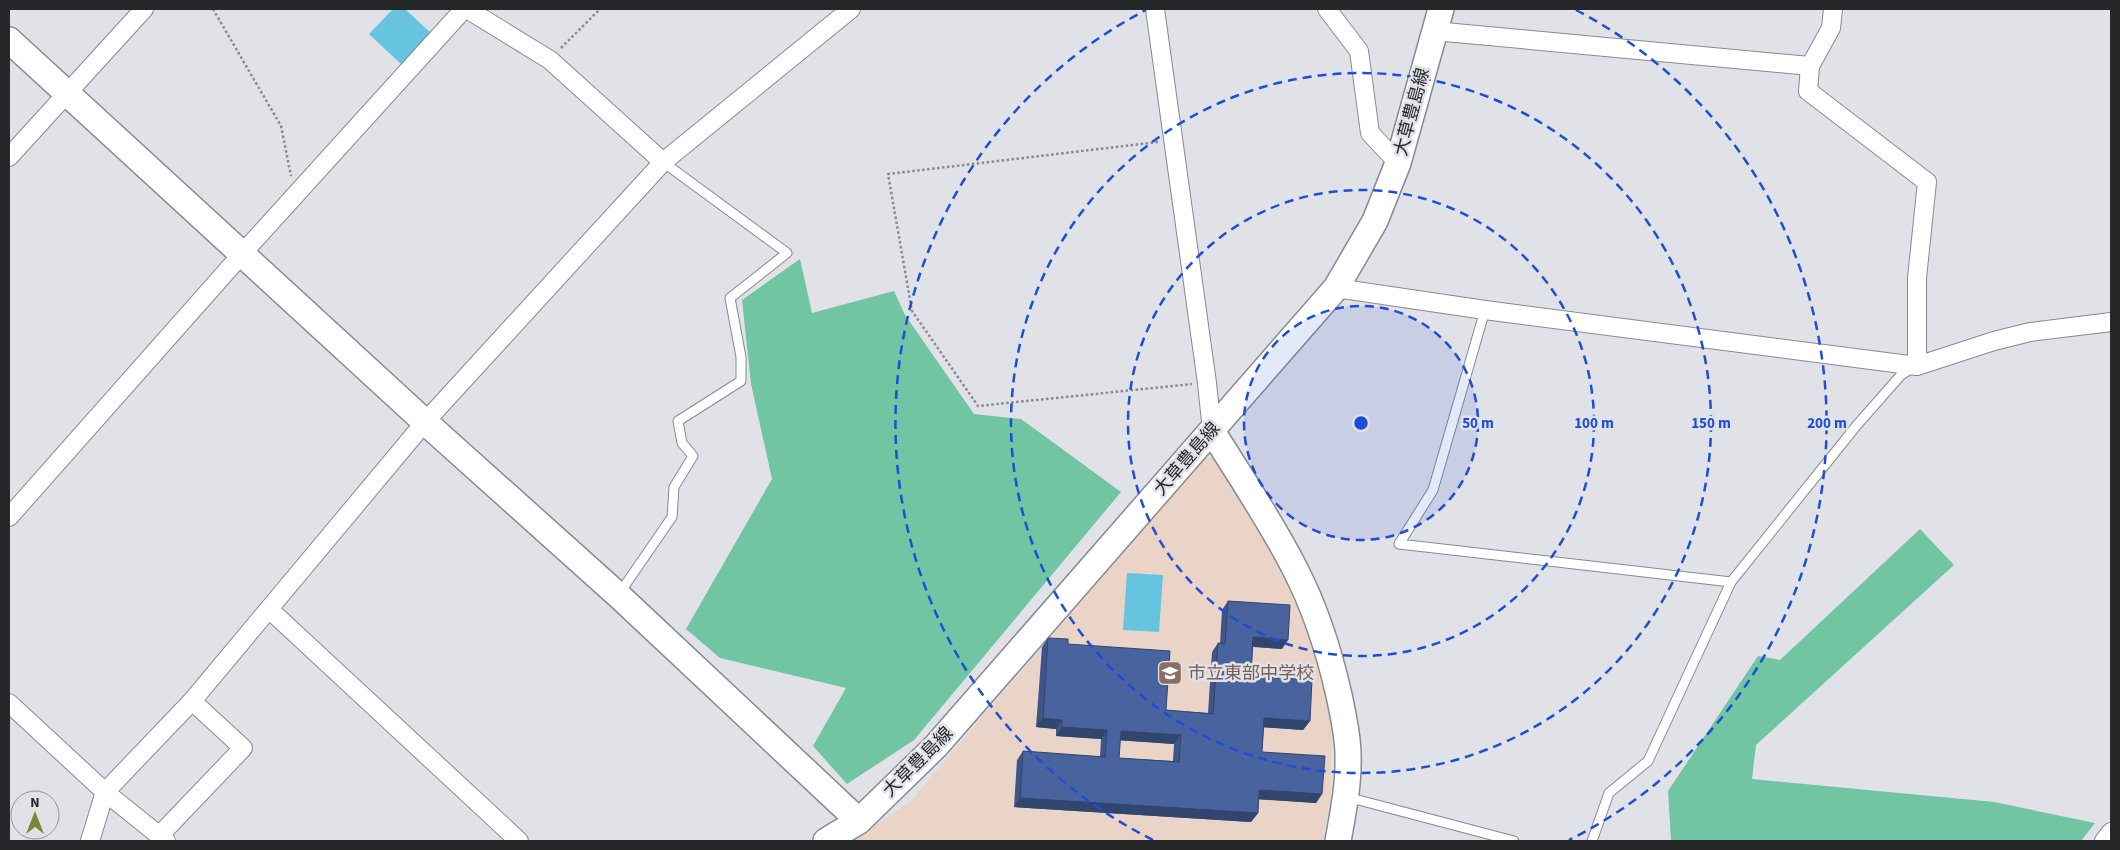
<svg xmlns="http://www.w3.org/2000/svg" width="2120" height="850" font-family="'Source Sans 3','Noto Sans JP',sans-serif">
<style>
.education{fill:#ead4c7}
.forest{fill:#71c5a2}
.water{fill:#66c4e1}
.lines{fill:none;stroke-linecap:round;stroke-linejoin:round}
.lane-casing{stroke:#878a8f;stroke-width:11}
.street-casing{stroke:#878a8f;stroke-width:20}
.secondary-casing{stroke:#878a8f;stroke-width:28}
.path{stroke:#888a8e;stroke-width:2.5;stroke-dasharray:2.5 2.5;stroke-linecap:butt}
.lane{stroke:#fff;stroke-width:9}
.street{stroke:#fff;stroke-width:18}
.secondary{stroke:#fff;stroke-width:25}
.wall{fill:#3e5587;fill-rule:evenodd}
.shaded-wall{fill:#32456e}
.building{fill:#48639d;stroke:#32456e;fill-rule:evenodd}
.ring{fill:none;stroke:#1d4ed8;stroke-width:2.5;stroke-dasharray:9 6}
.labels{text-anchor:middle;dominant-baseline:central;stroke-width:5;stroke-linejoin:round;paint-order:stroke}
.street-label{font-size:18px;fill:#262729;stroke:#e0e2e8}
.education-label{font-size:18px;fill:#785e54;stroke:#e0e2e8;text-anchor:start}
.centre{fill:#1d4ed8;stroke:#e0e2e8;stroke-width:2.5}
.ring-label{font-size:15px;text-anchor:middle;font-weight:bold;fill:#1d4ed8;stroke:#e0e2e8;stroke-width:5;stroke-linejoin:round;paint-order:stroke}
</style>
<rect width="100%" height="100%" fill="#e0e2e8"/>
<!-- education -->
<polygon class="education" points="1214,456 1262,526 1308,623 1332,722 1331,796 1323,841 851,841 911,801 1199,461"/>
<!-- forest -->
<g class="forest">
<polygon points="800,259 812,313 894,291 905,315 974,414 1021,419 1121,492 914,740 847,784 813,746 846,688 720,658 686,629 772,479 751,384 742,300"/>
<polygon points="1920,529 1954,565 1756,745 1752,779 1994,802 2095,823 2081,841 1671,841 1668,791 1758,656 1780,660"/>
</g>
<!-- water -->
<g class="water">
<polygon points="393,9 405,9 433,35 403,66 369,34"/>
<polygon points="1127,573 1163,575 1159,632 1123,630"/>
</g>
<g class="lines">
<defs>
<g id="lane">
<polyline points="1485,310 1433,490 1399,544 1731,582"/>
<polyline points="619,594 672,517 674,487 693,456 682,443 678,421 741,381 741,357 730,298 787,253 663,162"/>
<polyline points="1347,797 1514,841"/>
<polyline points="1592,841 1609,793 1648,761 1731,582 1857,425 1901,375 1914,367"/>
</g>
<g id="street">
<polyline points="467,9 550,60 663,162"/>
<polyline points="1155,9 1207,383 1212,431"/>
<polyline points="1327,9 1359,51 1370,133 1398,163"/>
<polyline points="1833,9 1831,28 1810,66 1808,91 1927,182 1917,278 1917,366"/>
<polyline points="1434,31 1810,66"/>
<polyline points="9,157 144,9"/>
<polyline points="1336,288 1485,310 1917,366 1994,341 2030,332 2111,322"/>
<polyline points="9,517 241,255 464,9"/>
<polyline points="270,610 519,841"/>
<polyline points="9,703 105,792 166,841"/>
<polyline points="159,836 243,748 192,701"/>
<polyline points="90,841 105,792 192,701 425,422 663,162 851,9"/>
<polyline points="2104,841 2111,832"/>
</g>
<g id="secondary">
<polyline points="9,40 425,422 618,595 859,821"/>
<path d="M1212 431C1240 476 1270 520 1294 567 1315 607 1329 651 1339 695 1343 715 1348 735 1348 755 1349 784 1343 813 1338 841"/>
<polyline points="826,841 859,821 936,746 1336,288 1375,221 1398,163 1441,9"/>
</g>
</defs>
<!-- lane casing -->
<use href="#lane" class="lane-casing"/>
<!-- street casing -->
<use href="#street" class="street-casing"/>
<!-- secondary casing -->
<use href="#secondary" class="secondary-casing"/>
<!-- path -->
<g class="path">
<polyline points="213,9 281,126 291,176"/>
<polyline points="561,48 600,9"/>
<polyline points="1158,142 888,174 912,311 978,406 1192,384"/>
</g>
<!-- lane -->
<use href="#lane" class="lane"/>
<!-- street -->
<use href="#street" class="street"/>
<!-- secondary -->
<use href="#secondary" class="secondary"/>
</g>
<!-- wall -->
<path class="wall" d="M1228 601 1282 649 1253 647 1251 676 1310 721 1303 730 1264 727 1262 752 1322 794 1316 803 1259 799 1258 813 1251 822 1014 807 1017 760 1023 751 1100 757 1101 739 1056 736V729L1036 727 1042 647 1048 638 1068 644 1166 710 1208 713 1212 652 1218 643 1220 644 1222 610ZM1120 740 1174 744 1173 761 1119 758Z"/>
<!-- shaded-wall -->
<g class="shaded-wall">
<polygon points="1253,637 1288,640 1282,649 1247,646"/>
<polygon points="1043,718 1062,720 1056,729 1036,727"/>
<polygon points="1264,718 1310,721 1303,730 1258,727"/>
<polygon points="1062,727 1107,730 1101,739 1056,736"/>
<polygon points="1121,731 1181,735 1174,744 1114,740"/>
<polygon points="1259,790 1322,794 1316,803 1253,799"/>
<polygon points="1020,798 1258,813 1251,822 1014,807"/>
</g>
<!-- building -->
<path class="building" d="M1228 601 1290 605 1288 640 1253 637 1251 676 1312 680 1310 721 1264 718 1262 752 1325 756 1322 794 1259 790 1258 813 1020 798 1023 751 1105 757 1107 730 1062 727V720L1043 718 1048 638 1068 639V644L1170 651 1166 710 1213 714 1218 643 1225 644ZM1121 731 1181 735 1179 762 1119 758Z"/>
<!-- distance rings -->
<circle cx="1361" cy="423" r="117" fill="#1d4ed8" fill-opacity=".12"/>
<g class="ring">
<circle cx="1361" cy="423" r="117"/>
<circle cx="1361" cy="423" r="233"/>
<circle cx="1361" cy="423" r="350"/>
<path d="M1153 840A466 466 0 0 1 1146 10M1576 10A466 466 0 0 1 1569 840"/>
</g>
<!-- icons -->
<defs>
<symbol id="school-square" viewBox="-11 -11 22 22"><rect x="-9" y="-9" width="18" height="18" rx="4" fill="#8d6e63" stroke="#e0e2e8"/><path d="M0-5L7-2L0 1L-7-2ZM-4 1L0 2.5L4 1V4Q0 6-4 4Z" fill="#fff"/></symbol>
</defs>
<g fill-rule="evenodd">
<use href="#school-square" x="1156" y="659" width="28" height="28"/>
</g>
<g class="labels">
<!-- street labels -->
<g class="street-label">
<text transform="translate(1412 112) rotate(-75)">大草豊島線</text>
<text transform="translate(1187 459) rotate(-49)">大草豊島線</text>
<text transform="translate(918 762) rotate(-45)">大草豊島線</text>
</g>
<!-- education labels -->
<g class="education-label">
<text x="1188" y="673">市立東部中学校</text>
</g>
</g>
<circle cx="1361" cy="423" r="8" class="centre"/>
<g class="ring-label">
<text x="1478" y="428">50 m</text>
<text x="1594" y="428">100 m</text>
<text x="1711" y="428">150 m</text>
<text x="1827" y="428">200 m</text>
</g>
<!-- border -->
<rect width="2120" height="850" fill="none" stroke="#262729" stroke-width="20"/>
<!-- north arrow -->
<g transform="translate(35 815)"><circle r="24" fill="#e0e2e8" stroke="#96979c"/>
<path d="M0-4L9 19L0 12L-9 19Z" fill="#7e8631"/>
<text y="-8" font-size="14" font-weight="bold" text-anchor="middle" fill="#262729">N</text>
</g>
</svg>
